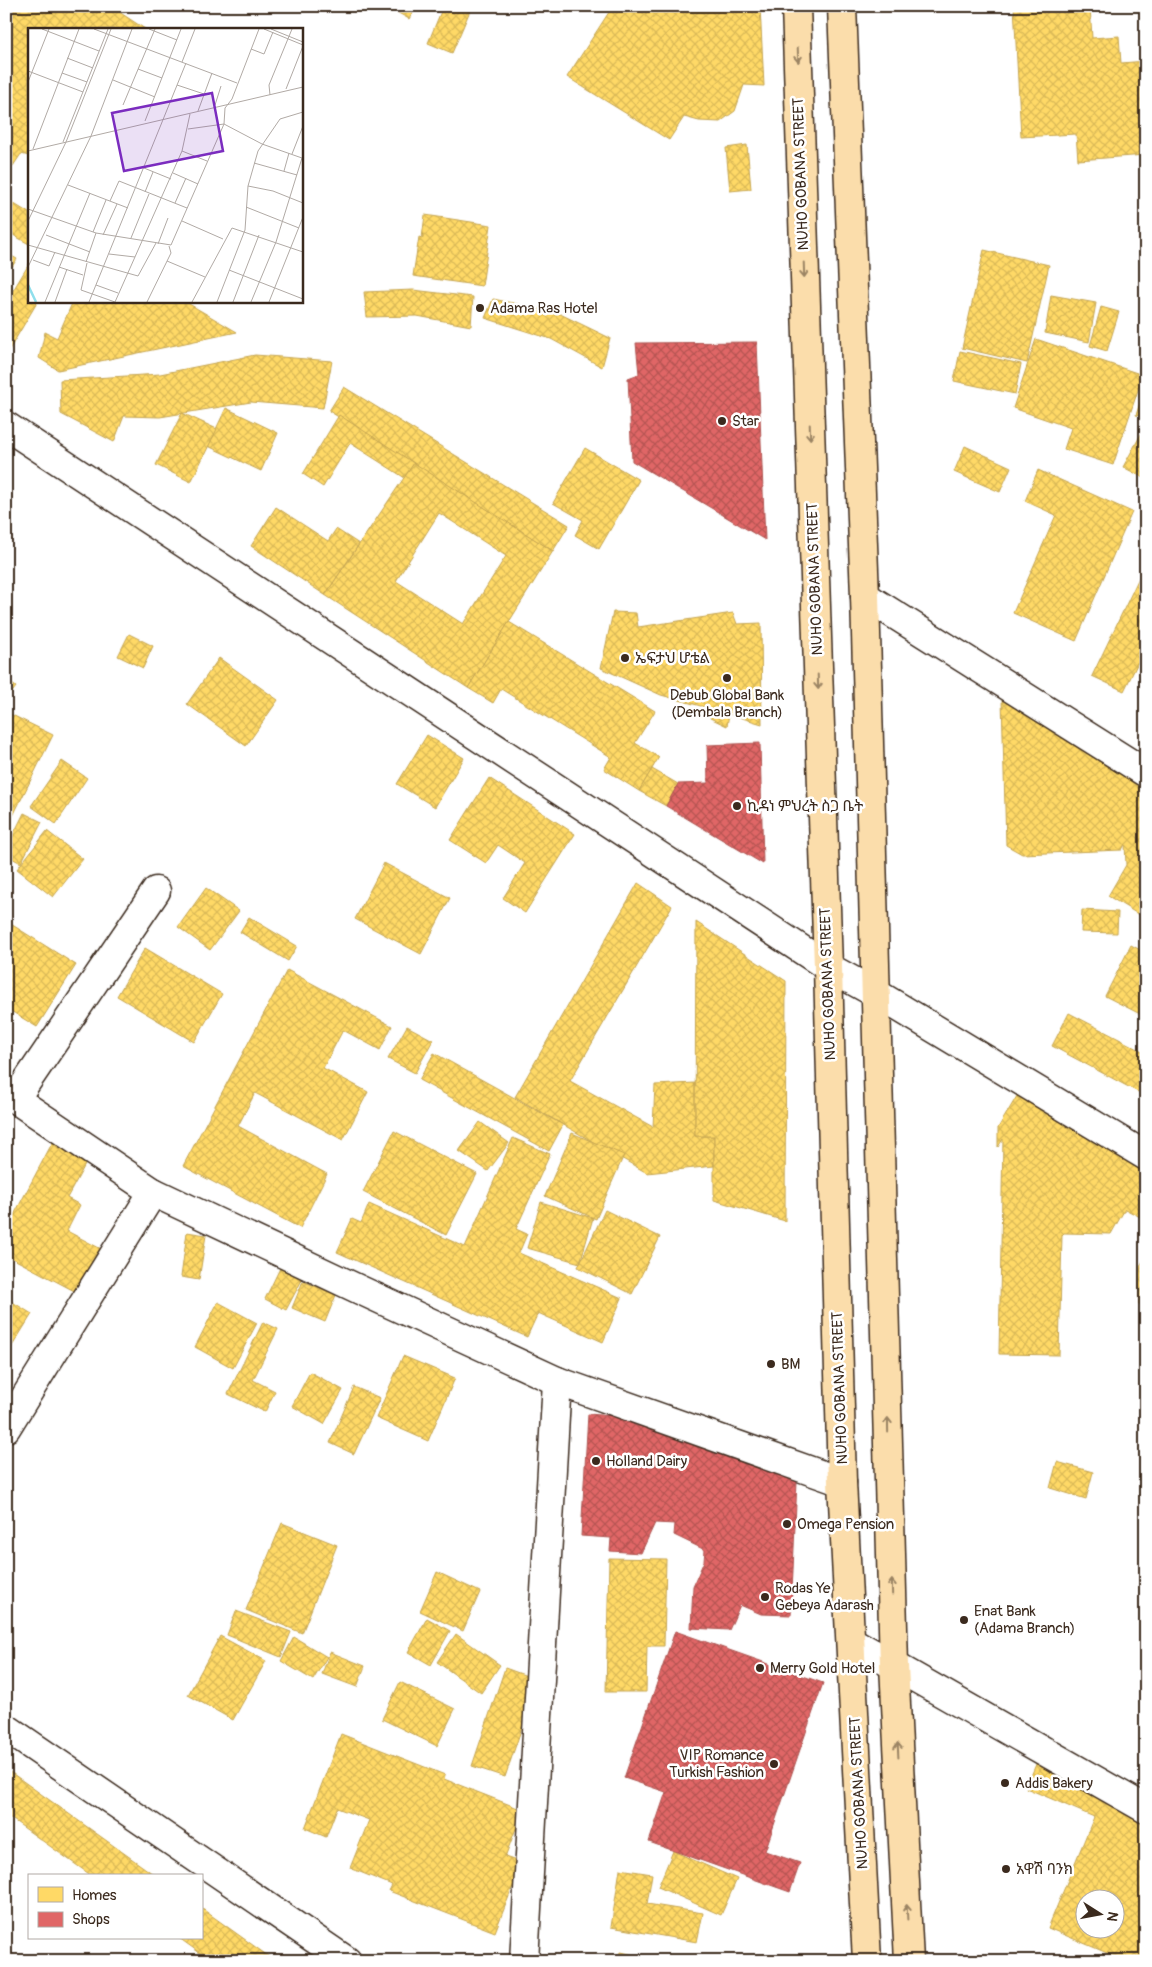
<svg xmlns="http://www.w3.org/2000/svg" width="1152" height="1967" font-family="Pangolin,'Noto Sans Ethiopic',sans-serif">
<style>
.homes{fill:url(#homes-cross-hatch);stroke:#c4a450;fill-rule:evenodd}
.shops{fill:url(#shops-cross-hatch);stroke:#ae5450}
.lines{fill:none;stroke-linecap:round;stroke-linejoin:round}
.street-casing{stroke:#3b2a1e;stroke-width:31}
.secondary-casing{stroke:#3b2a1e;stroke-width:31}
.primary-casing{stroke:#3b2a1e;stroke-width:31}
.street{stroke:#fff;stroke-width:28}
.secondary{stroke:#fff;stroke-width:28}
.primary{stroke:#fbddab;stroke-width:28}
.oneway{stroke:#9b8464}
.poi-dot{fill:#3b2a1e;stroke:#fff;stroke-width:2}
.labels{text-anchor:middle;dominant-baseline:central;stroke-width:5;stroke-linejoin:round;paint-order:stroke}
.street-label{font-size:15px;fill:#3b2a1e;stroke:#fff}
.poi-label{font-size:15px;fill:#3b2a1e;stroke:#fff;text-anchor:start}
.inset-river{fill:none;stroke:#8fdfec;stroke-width:2.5}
.inset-road{fill:none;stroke:#b1aaa5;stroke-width:1}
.view{fill:#7b2cbf;fill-opacity:0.15;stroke:#7b2cbf;stroke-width:2.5}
.inset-edge{fill:none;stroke:#3b2a1e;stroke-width:2.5}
</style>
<defs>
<pattern id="homes-cross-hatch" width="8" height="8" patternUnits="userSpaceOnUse" patternTransform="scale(1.25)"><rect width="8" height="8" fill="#ffd966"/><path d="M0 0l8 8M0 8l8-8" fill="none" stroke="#dbba58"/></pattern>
<pattern id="shops-cross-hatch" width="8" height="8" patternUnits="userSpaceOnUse" patternTransform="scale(1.25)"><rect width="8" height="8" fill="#e06666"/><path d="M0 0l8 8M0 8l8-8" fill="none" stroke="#b75453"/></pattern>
</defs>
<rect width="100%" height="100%" fill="#fff"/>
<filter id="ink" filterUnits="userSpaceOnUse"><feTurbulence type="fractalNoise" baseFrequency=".02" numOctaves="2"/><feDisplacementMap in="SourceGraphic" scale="10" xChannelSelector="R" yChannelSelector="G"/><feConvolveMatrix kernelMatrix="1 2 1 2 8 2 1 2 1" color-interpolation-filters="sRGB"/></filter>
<g filter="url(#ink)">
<!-- homes -->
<g class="homes">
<polygon points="15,6 110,6 145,29 29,29 29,36 6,21"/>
<polygon points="386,6 417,6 409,19"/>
<polygon points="472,6 452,53 428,43 442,9 437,6"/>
<polygon points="613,6 760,6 764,86 744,85 735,111 720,122 699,121 684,117 669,140 567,77"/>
<polygon points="1014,6 1090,6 1092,38 1119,36 1121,63 1146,61 1146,155 1078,160 1076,134 1021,137"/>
<polygon points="6,21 29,36 29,156 21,154 13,166 6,162"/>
<polygon points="747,145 751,189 730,191 726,148"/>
<polygon points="6,199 29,213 29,244 6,231"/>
<polygon points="425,215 491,225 482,286 413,276 419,237 422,238"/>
<polygon points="984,250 1049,265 1027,363 962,348"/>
<polygon points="6,253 17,259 6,276"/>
<polygon points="29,264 29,301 38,301 6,355 6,317 11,307 6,302"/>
<polygon points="413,290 473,297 471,326 417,316 367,317 364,292"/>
<polygon points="1051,295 1096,303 1089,342 1045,333"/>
<polygon points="493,299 556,312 610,338 602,367 551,339 485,318"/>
<polygon points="73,301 184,301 237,332 58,370 39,358 45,332 57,338"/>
<polygon points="1101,307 1119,312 1107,351 1090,346"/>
<polygon points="1036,339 1143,375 1113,465 1064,449 1071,428 1013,408"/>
<polygon points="960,351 1021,364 1015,394 954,381"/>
<polygon points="255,355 332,361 323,408 251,402 160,417 124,416 114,442 61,414 60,380 160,374"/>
<polygon points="1146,385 1146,418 1136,415"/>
<polygon points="344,387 569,525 553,551 329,411"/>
<polygon points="226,408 278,433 261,471 208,446"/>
<polygon points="182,413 217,429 191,482 156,465"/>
<polygon points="339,415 414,463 405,478 350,443 323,487 303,474"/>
<polygon points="1146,425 1146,479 1123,467"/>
<polygon points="965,446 1011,467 1000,492 954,472"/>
<polygon points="585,448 639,480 599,549 575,535 583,520 553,503"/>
<path d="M414 463 553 551 468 688 325 595ZM439 513 506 556 463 624 396 581Z"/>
<polygon points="1038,470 1132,512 1076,641 1013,613 1056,515 1025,501"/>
<polygon points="276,507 328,541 336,529 359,544 325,595 251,546"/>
<polygon points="1146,563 1146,646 1124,691 1092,676"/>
<polygon points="613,612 636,613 638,627 733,613 737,624 761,623 762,724 729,714 727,726 710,718 708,708 661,695 601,668"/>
<polygon points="509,622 655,711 635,743 659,757 639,791 604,769 611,757 501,689 493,703 468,688"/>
<polygon points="129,634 153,646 143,668 118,656"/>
<polygon points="219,658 278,700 246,746 187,704"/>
<polygon points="6,679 16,687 6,700"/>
<polygon points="1002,699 1017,699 1146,777 1146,919 1108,896 1126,865 1125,844 1122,850 1022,854 1006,845"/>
<polygon points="6,712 53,735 6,830"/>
<polygon points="427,735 464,758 435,807 397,784"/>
<polygon points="62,761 87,778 56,824 31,806"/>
<polygon points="652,769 678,784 666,806 639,791"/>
<polygon points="489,778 575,834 525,913 503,898 525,863 498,845 486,863 450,840"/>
<polygon points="24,813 42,822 21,863 6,855 6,849"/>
<polygon points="47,831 83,859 53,897 17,869"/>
<polygon points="384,863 450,898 421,954 355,919"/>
<polygon points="638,883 672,906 570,1081 653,1127 655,1085 695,1083 695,1136 714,1136 714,1166 647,1173 515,1097"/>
<polygon points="206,888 239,911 210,950 178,927"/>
<polygon points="1082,910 1118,912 1117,933 1081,932"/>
<polygon points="249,917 297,946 288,961 240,932"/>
<polygon points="6,921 76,965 37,1027 6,1008"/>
<polygon points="696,922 786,981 785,1221 714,1200 714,1136 695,1136"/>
<polygon points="1131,945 1146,953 1146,1008 1142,1015 1105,996"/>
<polygon points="145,948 222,994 194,1042 117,996"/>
<polygon points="287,970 392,1026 380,1050 343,1030 323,1068 368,1092 343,1140 255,1093 238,1126 327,1174 300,1228 183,1166"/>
<polygon points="1069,1013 1146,1053 1146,1076 1138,1092 1052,1046"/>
<polygon points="407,1026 433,1040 415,1073 388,1059"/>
<polygon points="434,1053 563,1125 549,1151 419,1080"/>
<polygon points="1020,1091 1146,1163 1146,1220 1125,1209 1111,1234 1064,1233 1062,1235 1059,1355 999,1354 1003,1139 998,1147 998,1128"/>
<polygon points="480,1122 509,1143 488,1171 459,1151"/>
<polygon points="394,1131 477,1174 446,1235 363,1192"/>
<polygon points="572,1133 624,1155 596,1219 545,1196"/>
<polygon points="57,1134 92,1152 67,1198 80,1205 67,1231 105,1251 82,1295 6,1255 6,1230"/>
<polygon points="513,1138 550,1154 516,1229 527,1234 519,1253 622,1298 603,1342 538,1313 527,1337 337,1252 352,1219 361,1223 369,1204 465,1247"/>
<polygon points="541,1202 593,1218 580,1263 527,1248"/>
<polygon points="605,1210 660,1237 632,1294 578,1267"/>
<polygon points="187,1232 206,1235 199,1280 181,1277"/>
<polygon points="1146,1256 1146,1308 1139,1304 1140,1266"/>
<polygon points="282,1264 304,1276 286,1310 265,1299"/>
<polygon points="303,1281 336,1295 325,1322 292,1308"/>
<polygon points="6,1298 32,1314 6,1356"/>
<polygon points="218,1302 257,1323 233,1368 195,1347"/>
<polygon points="263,1322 278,1329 253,1380 275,1391 265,1412 228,1394"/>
<polygon points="403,1356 455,1378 428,1441 376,1418"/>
<polygon points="310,1372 343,1390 324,1424 292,1406"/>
<polygon points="354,1387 380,1398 354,1454 330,1443"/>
<polygon points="1057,1462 1093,1472 1086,1499 1050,1488"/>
<polygon points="282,1523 337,1545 302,1633 246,1610"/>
<polygon points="609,1558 666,1559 664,1646 647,1646 646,1692 606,1692"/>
<polygon points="437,1572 480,1592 463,1631 420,1611"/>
<polygon points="236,1611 291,1632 281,1657 227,1635"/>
<polygon points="427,1618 450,1631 431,1665 408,1652"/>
<polygon points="456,1634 500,1665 481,1693 437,1662"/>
<polygon points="220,1636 266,1661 233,1720 188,1695"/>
<polygon points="294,1637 327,1657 313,1680 281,1661"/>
<polygon points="330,1652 365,1666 357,1687 322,1674"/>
<polygon points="505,1668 538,1680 505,1777 472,1766"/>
<polygon points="400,1682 455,1709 437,1746 382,1719"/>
<polygon points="341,1734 445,1775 444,1779 523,1810 505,1857 522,1863 495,1932 389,1891 392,1885 350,1868 369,1820 337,1808 326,1837 305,1828"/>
<path d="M1042 1750 1146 1793V1944L1139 1961H1126L1048 1928 1094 1817 1026 1788ZM1084 1900H1114V1930H1084Z"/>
<polygon points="6,1769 156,1876 92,1876 6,1815"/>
<polygon points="673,1851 737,1879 721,1915 658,1887"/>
<polygon points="620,1869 652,1874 647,1904 703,1913 697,1942 611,1927"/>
<polygon points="201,1908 275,1961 211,1961 179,1938 201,1938"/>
<polygon points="621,1952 660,1961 619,1961"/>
</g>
<!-- shops -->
<g class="shops">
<polygon points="757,342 765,540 632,461 628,378 639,374 636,343"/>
<polygon points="760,743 763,864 666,806 678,784 708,783 707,745"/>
<polygon points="588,1414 614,1416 637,1426 646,1426 659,1432 694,1434 797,1481 791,1615 761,1614 740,1605 729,1630 691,1628 693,1586 704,1561 705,1550 674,1535 675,1524 655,1523 641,1553 610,1551 611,1538 581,1536"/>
<polygon points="675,1631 823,1683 765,1851 800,1863 790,1892 649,1842 666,1792 624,1778"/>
</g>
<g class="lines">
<defs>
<g id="street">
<polyline points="6,426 828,967 877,994 1146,1156"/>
<polyline points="865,596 1146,773"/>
<polyline points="6,1093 153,1192 358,1289 557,1381 842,1482"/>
<polyline points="15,1099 156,891"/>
<polyline points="6,1428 153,1192"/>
<polyline points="851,1641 1146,1809"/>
<polyline points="524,1961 557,1381"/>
</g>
<polyline id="secondary" points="6,1728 347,1961"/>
<g id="primary">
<polyline points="796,6 828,967 842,1482 867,1961"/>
<polyline points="842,6 865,596 894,1665 909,1961"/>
</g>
</defs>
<!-- street casing -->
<use href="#street" class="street-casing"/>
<!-- secondary casing -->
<use href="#secondary" class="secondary-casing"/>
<!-- primary casing -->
<use href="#primary" class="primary-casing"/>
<!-- street -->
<use href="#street" class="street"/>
<!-- secondary -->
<use href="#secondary" class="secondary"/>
<!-- primary -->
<use href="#primary" class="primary"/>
</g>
<!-- one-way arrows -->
<defs><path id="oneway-shaft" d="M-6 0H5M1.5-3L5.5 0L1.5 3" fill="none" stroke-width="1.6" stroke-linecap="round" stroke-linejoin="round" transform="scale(1.25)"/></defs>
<g class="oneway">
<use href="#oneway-shaft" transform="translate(798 55) rotate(88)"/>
<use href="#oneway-shaft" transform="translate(804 270) rotate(88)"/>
<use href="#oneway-shaft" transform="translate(810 432) rotate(88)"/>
<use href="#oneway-shaft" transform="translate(818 682) rotate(88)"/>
<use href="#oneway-shaft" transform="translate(888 1425) rotate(-91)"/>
<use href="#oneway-shaft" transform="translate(892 1587) rotate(-91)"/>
<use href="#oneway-shaft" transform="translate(898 1750) rotate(-93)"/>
<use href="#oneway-shaft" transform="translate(907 1912) rotate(-93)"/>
</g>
</g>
<!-- markers -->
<g class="poi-dot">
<circle cx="480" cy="308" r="5"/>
<circle cx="722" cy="421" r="5"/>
<circle cx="625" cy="658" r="5"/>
<circle cx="727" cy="678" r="5"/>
<circle cx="737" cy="806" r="5"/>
<circle cx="771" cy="1364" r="5"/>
<circle cx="596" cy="1461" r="5"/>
<circle cx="787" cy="1524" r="5"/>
<circle cx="765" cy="1597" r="5"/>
<circle cx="964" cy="1620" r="5"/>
<circle cx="760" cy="1668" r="5"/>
<circle cx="774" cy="1764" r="5"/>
<circle cx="1005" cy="1783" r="5"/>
<circle cx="1006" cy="1869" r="5"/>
</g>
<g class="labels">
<!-- street labels -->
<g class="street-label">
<text transform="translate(801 174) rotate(-92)">NUHO GOBANA STREET</text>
<text transform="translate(815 579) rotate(-92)">NUHO GOBANA STREET</text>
<text transform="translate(828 984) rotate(-92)">NUHO GOBANA STREET</text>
<text transform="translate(840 1388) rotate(-92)">NUHO GOBANA STREET</text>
<text transform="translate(859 1793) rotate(-93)">NUHO GOBANA STREET</text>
</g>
<!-- poi labels -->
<g class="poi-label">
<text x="490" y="308">Adama Ras Hotel</text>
<text x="732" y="421">Star</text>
<text x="635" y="658">ኤፍታህ ሆቴል</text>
<text x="727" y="695" text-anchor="middle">Debub Global Bank<tspan x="727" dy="17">(Dembala Branch)</tspan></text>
<text x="747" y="806">ኪዳነ ምህረት ስጋ ቤት</text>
<text x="781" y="1364">BM</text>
<text x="606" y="1461">Holland Dairy</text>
<text x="797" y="1524">Omega Pension</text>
<text x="775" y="1588">Rodas Ye<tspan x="775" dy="17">Gebeya Adarash</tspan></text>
<text x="974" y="1611">Enat Bank<tspan x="974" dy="17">(Adama Branch)</tspan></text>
<text x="770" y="1668">Merry Gold Hotel</text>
<text x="764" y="1755" text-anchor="end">VIP Romance<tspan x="764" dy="17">Turkish Fashion</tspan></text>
<text x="1015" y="1783">Addis Bakery</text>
<text x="1016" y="1869">አዋሽ ባንክ</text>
</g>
</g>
<!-- overview -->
<g transform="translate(28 28)">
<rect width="275" height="275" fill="#fff"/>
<path class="inset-river" d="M0 257 8 274"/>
<path class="inset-road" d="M14 1 71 23M66 1 209 55M121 1 149 12M236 1 275 17M243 1 275 14M223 21 236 26 245 4M39 30 65 40M154 34 167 1M110 41 134 50M0 43 55 64M34 45 59 54M85 52 127 69M0 54 21 1M149 57 176 66M258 61 275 18M242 67 241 57 264 1M95 77 127 1M187 77 193 58M170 83 184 45M117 93 153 1M160 101 196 96 234 116 274 130M35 114 80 1M5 121 51 1M0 123 275 59M154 123 179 133M264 126 275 98M226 135 269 147M116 140 143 151M256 143 261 125M145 145 170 156M40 157 100 180M220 158 245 163 275 175M117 164 125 144M82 173 91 153 159 180M147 175 158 150M218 179 271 200M0 181 68 205 143 217 196 96 197 80 204 71 231 1M0 193 38 114 83 1M154 193 195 211M65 204 78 172M18 207 62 224M75 207 89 176M103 210 121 166M130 216 140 190M0 217 110 248 128 215M81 226 107 229M5 232 21 238 27 224M139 233 177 249M58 234 68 205M59 235 53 262 87 274M0 239 63 108 104 1M31 239 55 247M201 242 275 271M68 257 90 265M17 274 62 165M27 274 39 241M61 274 158 35M87 274 154 123 162 86M119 274 143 225 141 218M164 274 204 200 275 224M189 274 217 202 220 158 230 123 252 91 275 84M205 274 231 207M223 274 248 214 274 130M241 274 275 189"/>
<path class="view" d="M184 65 195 123 96 143 84 85Z"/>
<rect width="275" height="275" class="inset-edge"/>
</g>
<!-- margin -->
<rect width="1152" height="1967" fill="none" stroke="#fff" stroke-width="25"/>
<rect x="12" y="12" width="1127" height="1942" fill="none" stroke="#3b2a1e" stroke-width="2" filter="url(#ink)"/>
<!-- legend -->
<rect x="28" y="1874" width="175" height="65" fill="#ffffff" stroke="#b1aaa5"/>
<rect x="38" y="1887" width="25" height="15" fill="#ffd966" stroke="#b1aaa5"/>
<text x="72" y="1900" font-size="15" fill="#3b2a1e">Homes</text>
<rect x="38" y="1912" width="25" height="15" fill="#e06666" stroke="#b1aaa5"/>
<text x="72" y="1924" font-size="15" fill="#3b2a1e">Shops</text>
<!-- north arrow -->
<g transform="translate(1100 1914) rotate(101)"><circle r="24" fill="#ffffff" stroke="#b1aaa5"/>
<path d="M0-4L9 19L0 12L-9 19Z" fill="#3b2a1e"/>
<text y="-8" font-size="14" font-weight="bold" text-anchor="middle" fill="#3b2a1e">N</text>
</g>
</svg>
